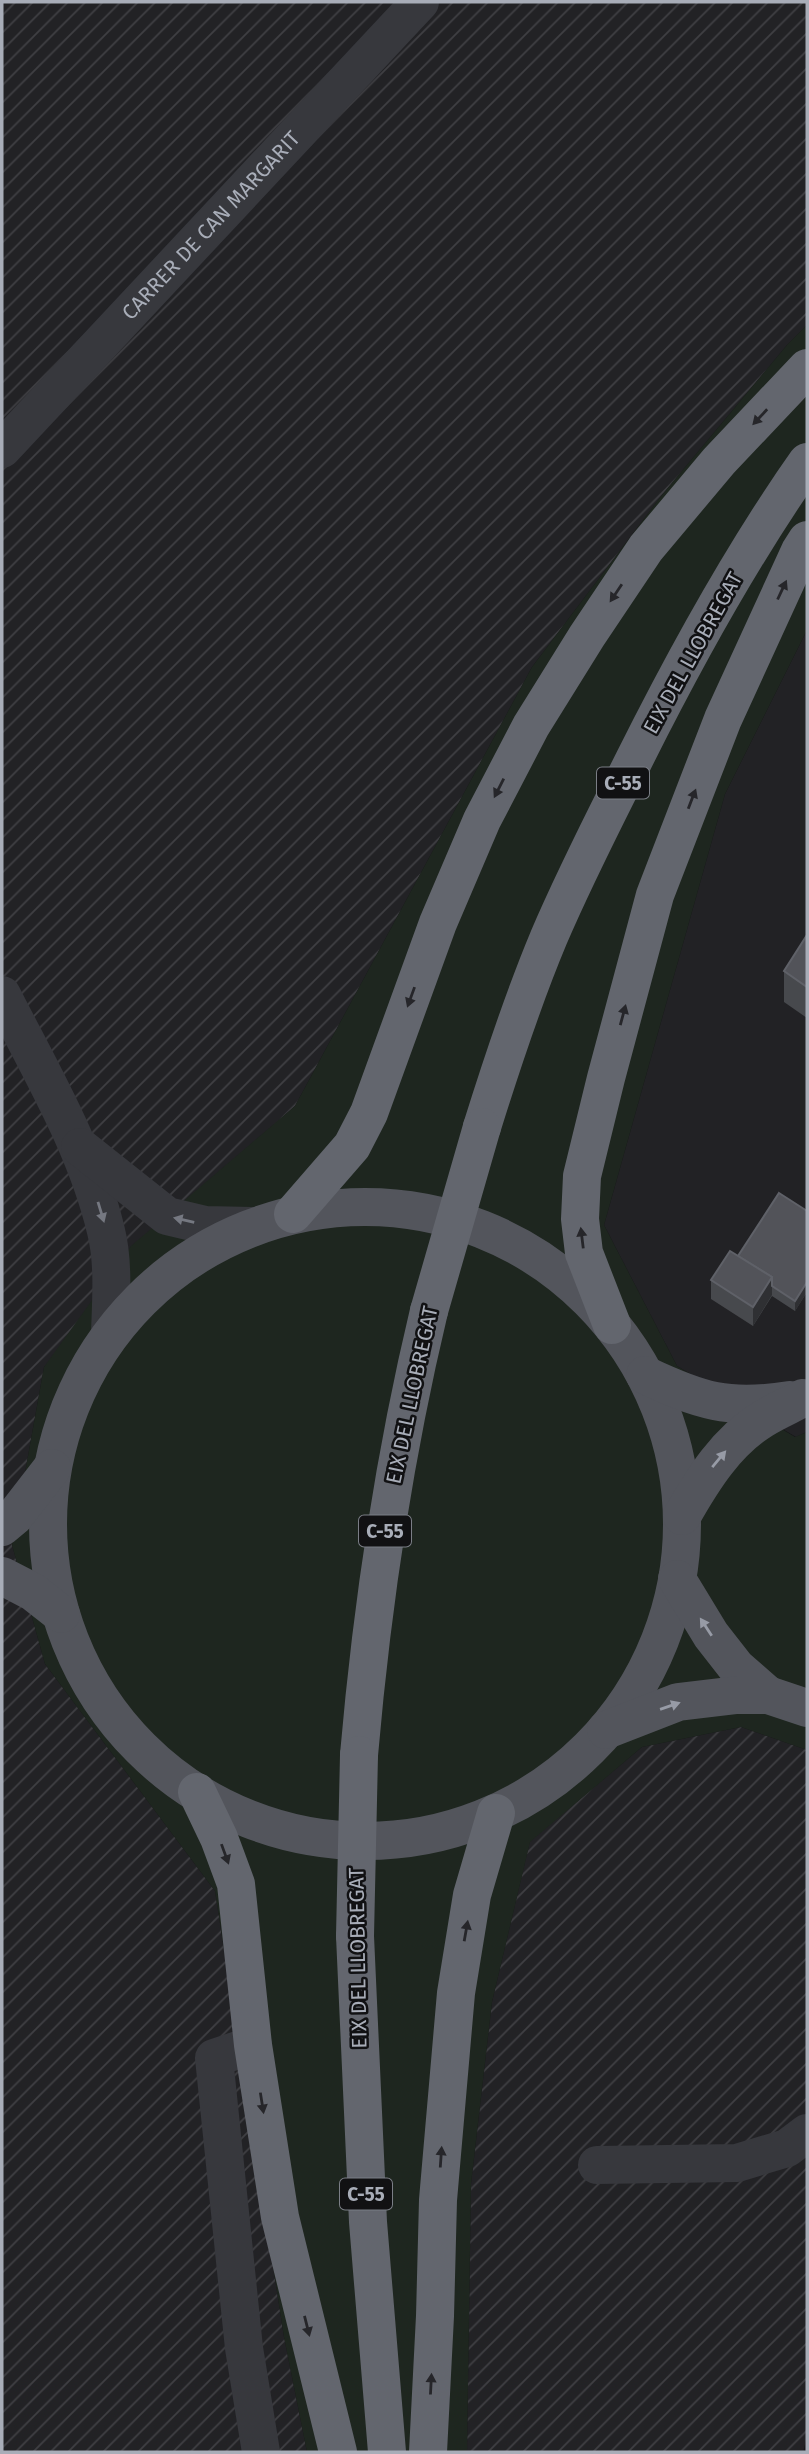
<svg xmlns="http://www.w3.org/2000/svg" width="809" height="2454" font-family="'Fira Sans',sans-serif">
<style>
.built{fill:#222225}
.industrial{fill:url(#industrial-furrows)}
.grass{fill:#1e261f}
.lines{fill:none;stroke-linecap:round;stroke-linejoin:round}
.minor{stroke:#37383d;stroke-width:38}
.major{stroke:#53555c;stroke-width:38}
.highway{stroke:#63666e;stroke-width:38}
.highway-bridge{stroke:#63666e;stroke-width:38}
.wall{fill:#47494d}
.shaded-wall{fill:#2f3033}
.building{fill:#525359;stroke:#5f6168;stroke-width:2}
.oneway{fill:#26262a}
.oneway2{fill:#757881}
.oneway3{fill:#979ba6}
.labels{text-anchor:middle;dominant-baseline:central;stroke-width:5;stroke-linejoin:round;paint-order:stroke}
.shield{fill:#111113;stroke:#7b7e86;stroke-width:2}
.shield-label{font-size:19px;font-weight:bold;fill:#a8adb8}
.street-label{font-size:21px;fill:#a8adb8;stroke:#111113}
</style>
<defs>
<pattern id="industrial-furrows" width="10" height="10" patternUnits="userSpaceOnUse" patternTransform="scale(1.75)"><rect width="10" height="10" fill="#222225"/><path d="M-1 1l2-2M0 10L10 0M9 11l2-2" fill="none" stroke="#3f3f43"/></pattern>
</defs>
<rect width="100%" height="100%" fill="#161618"/>
<!-- built -->
<polygon class="built" points="807,630 807,1432 796,1437 677,1366 604,1225 725,794"/>
<!-- industrial -->
<g class="industrial">
<polygon points="2,2 807,2 807,325 787,345 662,495 532,667 295,1106 217,1174 44,1367 12,1545 45,1664 215,1891 284,2337 307,2452 2,2452"/>
<polygon points="741,1727 807,1750 807,2436 803,2452 467,2452 471,2184 492,2002 530,1841 642,1747"/>
</g>
<!-- grass -->
<polygon class="grass" points="807,325 807,630 725,794 604,1225 677,1366 795,1437 807,1432 807,1750 741,1727 642,1747 530,1842 492,2002 471,2184 467,2452 307,2452 284,2337 215,1891 45,1664 12,1545 44,1367 131,1246 295,1106 532,667 662,495 787,345"/>
<g class="lines">
<!-- minor -->
<g class="minor">
<path id="s1" d="M2 449 420 2"/>
<path d="M2 995C41 1072 86 1147 106 1231 114 1262 111 1302 110 1333"/>
<polyline points="80,1147 167,1216 205,1225 252,1226"/>
<polyline points="253,2045 214,2058 244,2348 261,2452"/>
<polyline points="597,2165 737,2163 787,2148 807,2133"/>
</g>
<!-- major -->
<g class="major">
<circle cx="365" cy="1524" r="317"/>
<path d="M645 1375C700 1401 728 1410 790 1400"/>
<path d="M682 1516C703 1479 726 1442 763 1419 776 1411 790 1405 803 1398"/>
<polyline points="2,1527 14,1517 52,1468"/>
<polyline points="2,1576 33,1592 61,1614"/>
<polyline points="677,1579 711,1635 736,1667 768,1695"/>
<polyline points="606,1730 678,1702 737,1695 768,1695 807,1708"/>
</g>
<!-- highway -->
<g class="highway">
<path d="M482 1127C502 1063 523 999 549 937 575 876 605 818 634 760 685 658 742 554 807 462"/>
<polyline points="293,1214 352,1146 369,1113 438,923 482,820 531,726 587,636 646,548 719,461 807,368"/>
<polyline points="612,1325 584,1253 580,1219 582,1176 606,1078 655,895 723,719 800,551 807,540"/>
<path d="M359 1755C372 1605 394 1457 429 1311"/>
<polyline points="197,1792 219,1838 236,1884 253,2045 280,2217 338,2452"/>
<polyline points="355,1936 368,2222 387,2452"/>
<polyline points="428,2452 435,2316 438,2200 456,1993 472,1895 496,1813"/>
</g>
<!-- highway-bridge -->
<g class="highway-bridge">
<polyline points="429,1311 482,1127"/>
<polyline points="355,1936 359,1755"/>
</g>
</g>
<!-- wall -->
<g class="wall">
<polygon points="807,935 807,1018 784,1002 784,971"/>
<polygon points="807,1211 807,1292 795,1311 772,1296 753,1326 711,1299 711,1280 738,1256"/>
</g>
<!-- shaded-wall -->
<g class="shaded-wall">
<polygon points="772,1277 772,1295 753,1326 753,1307"/>
<polygon points="807,1282 807,1292 795,1311 795,1301"/>
</g>
<!-- building -->
<g class="building">
<polygon points="807,935 807,987 784,971"/>
<polygon points="779,1193 807,1211 807,1282 795,1301 772,1286 772,1277 738,1256"/>
<polygon points="730,1251 772,1277 753,1307 711,1280"/>
</g>
<!-- one-way arrows -->
<defs><path id="oneway-solid" d="M-6-.8H1V-3.2L6.5 0L1 3.2V.8H-6Z" transform="scale(1.75)"/></defs>
<g class="oneway">
<use href="#oneway-solid" transform="translate(760 417) rotate(133)"/>
<use href="#oneway-solid" transform="translate(782 590) rotate(-65)"/>
<use href="#oneway-solid" transform="translate(616 593) rotate(124)"/>
<use href="#oneway-solid" transform="translate(499 788) rotate(117)"/>
<use href="#oneway-solid" transform="translate(692 799) rotate(-69)"/>
<use href="#oneway-solid" transform="translate(411 997) rotate(110)"/>
<use href="#oneway-solid" transform="translate(623 1015) rotate(-75)"/>
<use href="#oneway-solid" transform="translate(582 1238) rotate(-97)"/>
<use href="#oneway-solid" transform="translate(225 1854) rotate(70)"/>
<use href="#oneway-solid" transform="translate(466 1931) rotate(-80)"/>
<use href="#oneway-solid" transform="translate(262 2103) rotate(81)"/>
<use href="#oneway-solid" transform="translate(441 2157) rotate(-86)"/>
<use href="#oneway-solid" transform="translate(307 2326) rotate(76)"/>
<use href="#oneway-solid" transform="translate(431 2384) rotate(-87)"/>
</g>
<g class="oneway2">
<use href="#oneway-solid" transform="translate(101 1212) rotate(73)"/>
<use href="#oneway-solid" transform="translate(184 1220) rotate(-167)"/>
</g>
<g class="oneway3">
<use href="#oneway-solid" transform="translate(719 1459) rotate(-50)"/>
<use href="#oneway-solid" transform="translate(706 1627) rotate(-123)"/>
<use href="#oneway-solid" transform="translate(670 1706) rotate(-19)"/>
</g>
<g class="labels">
<!-- shield labels -->
<g class="shield">
<rect x="597" y="767.5" width="52" height="31" rx="5"/>
<rect x="359" y="1515.5" width="52" height="31" rx="5"/>
<rect x="340" y="2178.5" width="52" height="31" rx="5"/>
</g>
<g class="shield-label">
<text x="623" y="783">C-55</text>
<text x="385" y="1531">C-55</text>
<text x="366" y="2194">C-55</text>
</g>
<!-- street labels -->
<g class="street-label">
<text stroke="none"><textPath href="#s1" startOffset="306">CARRER DE CAN MARGARIT</textPath></text>
<text transform="translate(693 653) rotate(-61)">EIX DEL LLOBREGAT</text>
<text transform="translate(412 1395) rotate(-78)">EIX DEL LLOBREGAT</text>
<text transform="translate(358 1958) rotate(-91)">EIX DEL LLOBREGAT</text>
</g>
</g>
<!-- border -->
<rect width="809" height="2454" fill="none" stroke="#a8adb8" stroke-width="7"/>
</svg>
